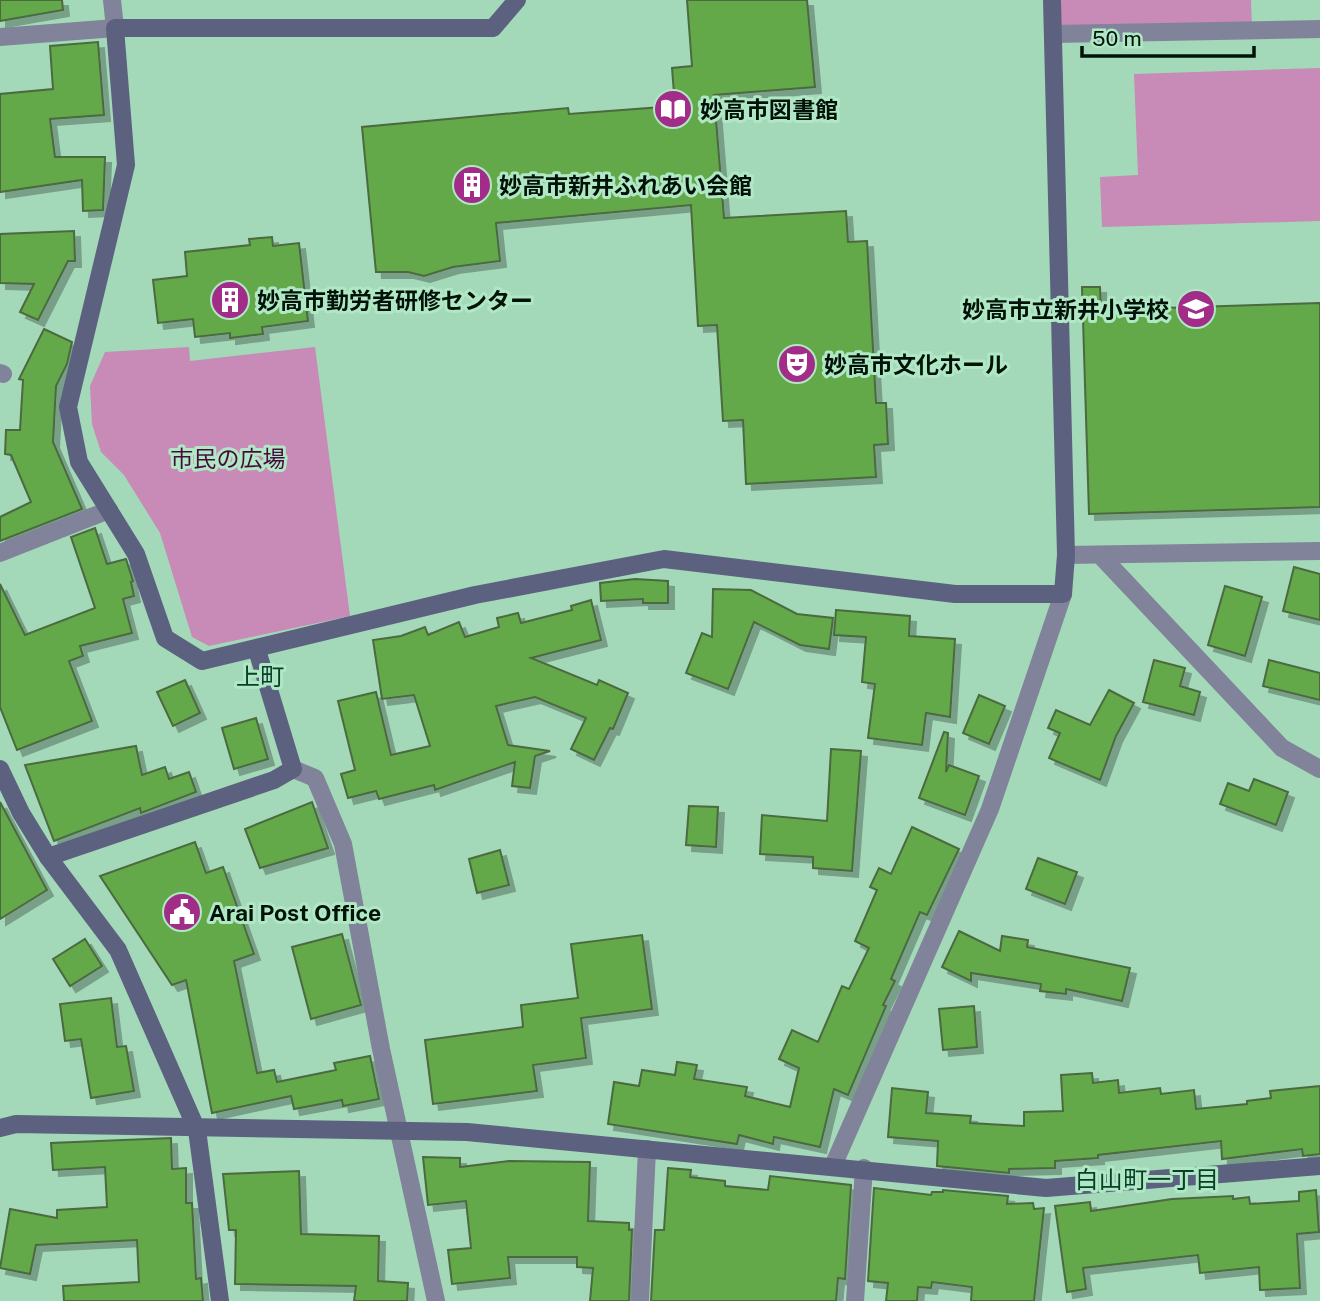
<svg xmlns="http://www.w3.org/2000/svg" width="1320" height="1301" font-family="'Public Sans','Noto Sans JP',sans-serif">
<style>
.green{fill:#c88ab6}
.building{fill:#64a84a;stroke:#4b6a40;stroke-width:2;filter:url(#shadow)}
.lines{fill:none;stroke-linecap:round;stroke-linejoin:round}
.street{stroke:#808399;stroke-width:18}
.secondary{stroke:#5c6180;stroke-width:18}
.labels{text-anchor:middle;dominant-baseline:central;stroke-width:6;stroke-linejoin:round;paint-order:stroke}
.poi-label{font-size:23px;font-weight:bold;fill:#011308;stroke:#b0e7c5;text-anchor:start}
.park-label{font-size:23px;fill:#470b3b;stroke:#b0e7c5}
.neighbourhood-label{font-size:24px;fill:#074027;stroke:#b0e7c5}
</style>
<defs>
<filter id="shadow"><feDropShadow dx="6" dy="6" stdDeviation="0" flood-color="#0004"/></filter>
</defs>
<rect width="100%" height="100%" fill="#a3d9b8"/>
<!-- green -->
<g class="green">
<polygon points="1053,0 1251,0 1252,30 1053,34"/>
<polygon points="1320,68 1320,221 1102,227 1100,177 1138,175 1134,74"/>
<polygon points="189,347 190,361 315,347 350,616 209,646 192,637 160,533 124,475 101,452 92,424 90,386 105,352"/>
</g>
<!-- building -->
<g class="building">
<polygon points="0,0 62,0 63,10 0,21"/>
<polygon points="687,0 807,0 815,87 714,95 724,218 846,211 848,242 867,241 876,403 886,403 888,444 874,445 876,477 746,484 743,420 723,421 717,325 698,326 691,205 496,223 500,261 453,267 424,276 408,272 376,272 362,127 568,108 569,114 675,106 672,68 692,66"/>
<polygon points="98,42 104,115 50,119 55,157 105,157 103,210 83,211 82,180 0,192 0,94 53,89 50,46"/>
<polygon points="74,231 75,261 68,261 38,320 20,312 34,284 0,283 0,234"/>
<polygon points="272,237 273,246 299,243 308,321 262,327 263,334 230,338 230,333 195,337 193,319 158,323 153,280 187,276 185,252 250,245 249,239"/>
<polygon points="1082,287 1100,287 1101,310 1320,303 1320,507 1089,514"/>
<polygon points="44,329 72,342 67,364 56,386 53,442 82,509 0,541 0,517 31,502 11,455 5,454 6,430 20,430 23,380 19,379"/>
<polygon points="95,528 107,564 126,559 133,581 131,582 134,596 123,599 132,633 80,646 83,656 69,661 92,721 17,750 0,707 0,584 25,635 95,608 71,537"/>
<polygon points="1294,567 1320,574 1320,620 1283,611"/>
<polygon points="635,579 668,581 668,603 643,603 643,599 601,601 600,583"/>
<polygon points="1225,586 1262,597 1245,656 1208,645"/>
<polygon points="713,589 751,590 797,614 833,618 829,649 800,645 754,622 728,689 686,673 702,633 712,637"/>
<polygon points="591,600 601,640 531,658 597,685 599,680 628,693 613,729 610,728 594,760 571,749 586,718 535,697 496,706 508,745 550,751 535,756 530,788 512,786 515,762 435,790 434,785 379,799 376,791 348,798 341,774 355,770 338,701 376,692 391,755 430,746 414,695 382,699 373,640 401,636 425,627 428,635 459,622 465,637 499,627 497,618 518,613 521,623 572,610 571,606"/>
<polygon points="836,610 910,616 909,636 955,639 950,717 926,713 922,745 868,738 875,684 862,682 866,637 834,635"/>
<polygon points="1154,660 1185,668 1180,686 1200,692 1194,715 1143,702"/>
<polygon points="1269,660 1320,673 1320,700 1263,686"/>
<polygon points="185,680 200,713 173,726 157,692"/>
<polygon points="1109,690 1134,703 1116,736 1100,780 1049,758 1060,733 1048,728 1056,710 1090,725"/>
<polygon points="979,695 1005,706 989,744 963,733"/>
<polygon points="256,718 268,759 234,769 222,728"/>
<polygon points="944,732 948,733 946,772 949,765 979,776 965,815 919,798"/>
<polygon points="136,746 142,775 165,767 169,779 189,772 196,792 141,813 140,808 54,841 25,765"/>
<polygon points="831,749 861,751 852,871 813,868 813,857 760,854 762,815 827,821"/>
<polygon points="1254,779 1288,792 1276,825 1220,804 1228,783 1249,791"/>
<polygon points="0,802 47,890 0,919"/>
<polygon points="312,802 328,848 260,868 245,829"/>
<polygon points="689,806 718,807 716,847 686,845"/>
<polygon points="912,827 959,849 927,915 920,912 891,979 895,981 883,1005 886,1006 848,1095 834,1089 820,1147 774,1137 773,1144 739,1135 737,1144 608,1124 614,1082 639,1086 642,1070 675,1075 677,1062 697,1065 694,1079 747,1087 745,1096 790,1107 799,1068 779,1059 792,1030 818,1042 842,986 849,989 869,948 855,941 877,890 870,887 879,868 891,874"/>
<polygon points="195,842 206,873 223,867 254,954 234,961 257,1073 274,1070 277,1082 336,1070 334,1063 370,1056 379,1099 343,1106 342,1100 294,1109 291,1096 212,1113 186,980 172,985 100,876"/>
<polygon points="500,850 509,885 477,893 469,859"/>
<polygon points="1038,858 1077,872 1065,904 1026,889"/>
<polygon points="959,931 1000,951 1002,936 1028,940 1027,947 1130,968 1122,1001 1066,989 1066,994 1040,991 1041,984 971,973 971,981 942,967"/>
<polygon points="342,934 361,1005 311,1019 292,947"/>
<polygon points="642,935 652,1009 581,1018 586,1058 533,1065 537,1091 433,1104 425,1040 523,1027 521,1005 578,998 571,944"/>
<polygon points="85,939 102,966 70,986 53,959"/>
<polygon points="111,998 117,1047 126,1046 134,1091 91,1098 81,1039 65,1041 60,1004"/>
<polygon points="974,1006 977,1047 943,1050 939,1009"/>
<polygon points="1092,1073 1093,1083 1118,1080 1119,1093 1160,1088 1161,1094 1194,1090 1196,1109 1247,1104 1247,1101 1271,1098 1270,1091 1320,1086 1320,1154 1303,1156 1302,1149 1222,1159 1221,1141 1098,1155 1098,1158 1055,1161 1055,1168 1009,1169 1009,1173 937,1166 938,1141 888,1137 892,1088 928,1092 926,1113 971,1116 970,1123 1024,1126 1024,1112 1063,1111 1061,1075"/>
<polygon points="171,1138 172,1169 186,1168 186,1203 192,1203 196,1279 201,1278 203,1301 64,1301 63,1286 139,1282 137,1240 36,1245 30,1274 0,1268 10,1209 57,1218 57,1210 107,1207 105,1167 53,1170 51,1143"/>
<polygon points="423,1157 460,1158 460,1167 509,1161 590,1162 588,1221 629,1223 629,1230 632,1230 629,1301 590,1301 593,1268 577,1267 577,1257 508,1257 510,1278 452,1284 448,1250 471,1248 466,1201 428,1205"/>
<polygon points="668,1168 691,1170 690,1177 725,1181 725,1186 768,1190 770,1176 851,1185 845,1279 838,1278 836,1301 651,1301 655,1230 664,1230"/>
<polygon points="299,1171 301,1234 379,1236 378,1281 408,1283 407,1301 354,1301 356,1286 235,1284 236,1230 229,1230 223,1174"/>
<polygon points="874,1188 931,1195 932,1192 943,1192 943,1190 1008,1196 1007,1204 1033,1203 1034,1209 1044,1208 1034,1301 971,1301 972,1287 932,1282 931,1288 918,1287 917,1301 886,1301 888,1283 868,1281"/>
<polygon points="1316,1190 1319,1232 1297,1234 1300,1288 1260,1290 1259,1267 1200,1273 1198,1255 1083,1268 1086,1289 1067,1292 1055,1206 1090,1202 1091,1211 1172,1199 1233,1196 1233,1199 1249,1197 1250,1204 1299,1201 1299,1192"/>
</g>
<g class="lines">
<!-- street -->
<g class="street">
<polyline points="1053,34 1320,29"/>
<polyline points="0,37 115,28 112,0"/>
<polyline points="0,373 3,374"/>
<polyline points="0,553 109,510"/>
<polyline points="1066,555 1320,551"/>
<polyline points="1100,555 1282,748 1320,769"/>
<polyline points="293,769 315,778 343,844 381,1049 436,1301"/>
<polyline points="833,1166 990,809 1063,594"/>
<polyline points="640,1301 647,1149"/>
<polyline points="855,1301 864,1168"/>
</g>
<!-- secondary -->
<g class="secondary">
<polyline points="517,0 493,28 115,28 126,165 68,407 79,462 136,554 165,638 202,661 475,595 664,559 955,594 1063,594 1066,555 1052,0"/>
<polyline points="0,769 21,813 48,857 118,950 197,1130 220,1301"/>
<polyline points="48,857 274,780 293,769 257,650"/>
<polyline points="0,1128 16,1124 467,1132 1046,1188 1320,1166"/>
</g>
</g>
<!-- icons -->
<defs>
<symbol id="library-disc" viewBox="-11 -11 22 22"><circle r="9.5" fill="#a12d88" stroke="#b0e7c5"/><path d="M-6-4Q-3-5.5-.7-3.5V5Q-3 3-6 4ZM6-4Q3-5.5 .7-3.5V5Q3 3 6 4Z" fill="#fff"/></symbol>
<symbol id="building-disc" viewBox="-11 -11 22 22"><circle r="9.5" fill="#a12d88" stroke="#b0e7c5"/><path d="M-4-6H4V6H1V3H-1V6H-4ZM-2.5-4.3h1.7v1.8h-1.7ZM.8-4.3h1.7v1.8H.8ZM-2.5-1h1.7V.8h-1.7ZM.8-1h1.7V.8H.8Z" fill="#fff"/></symbol>
<symbol id="school-disc" viewBox="-11 -11 22 22"><circle r="9.5" fill="#a12d88" stroke="#b0e7c5"/><path d="M0-5L7-2L0 1L-7-2ZM-4 1L0 2.5L4 1V4Q0 6-4 4Z" fill="#fff"/></symbol>
<symbol id="theatre-disc" viewBox="-11 -11 22 22"><circle r="9.5" fill="#a12d88" stroke="#b0e7c5"/><path d="M-5-5.5Q0-4 5-5.5V0Q5 5 0 6Q-5 5-5 0ZM-3.3-2.5H-1v1.5H-3.3ZM1-2.5H3.3v1.5H1ZM-2.8 1Q0 5.5 2.8 1Z" fill="#fff"/></symbol>
<symbol id="civic-disc" viewBox="-11 -11 22 22"><circle r="9.5" fill="#a12d88" stroke="#b0e7c5"/><path d="M-.6-6.5H3V-4.5H.6V-3L4-1V1h2V6H-6V1h2V-1L-.6-3ZM-1.2 2.5V6h2.4V2.5Z" fill="#fff"/></symbol>
</defs>
<g fill-rule="evenodd">
<use href="#library-disc" x="651" y="87" width="44" height="44"/>
<use href="#building-disc" x="450" y="163" width="44" height="44"/>
<use href="#building-disc" x="208" y="278" width="44" height="44"/>
<use href="#school-disc" x="1174" y="287" width="44" height="44"/>
<use href="#theatre-disc" x="775" y="342" width="44" height="44"/>
<use href="#civic-disc" x="160" y="890" width="44" height="44"/>
</g>
<g class="labels">
<!-- poi labels -->
<g class="poi-label">
<text x="700" y="109">妙高市図書館</text>
<text x="499" y="185">妙高市新井ふれあい会館</text>
<text x="257" y="300">妙高市勤労者研修センター</text>
<text x="1169" y="309" text-anchor="end">妙高市立新井小学校</text>
<text x="824" y="364">妙高市文化ホール</text>
<text x="209" y="912">Arai Post Office</text>
</g>
<!-- park labels -->
<g class="park-label">
<text x="228" y="458">市民の広場</text>
</g>
<!-- neighbourhood labels -->
<g class="neighbourhood-label">
<text x="260" y="676">上町</text>
<text x="1147" y="1179">白山町一丁目</text>
</g>
</g>
<!-- scale -->
<path d="M1082 46v10h172v-10" fill="none" stroke="#011308" stroke-width="3.5"/>
<text x="1092" y="46" font-size="21" fill="#011308" stroke="#b0e7c5" stroke-width="5" paint-order="stroke">50 m</text>
</svg>
